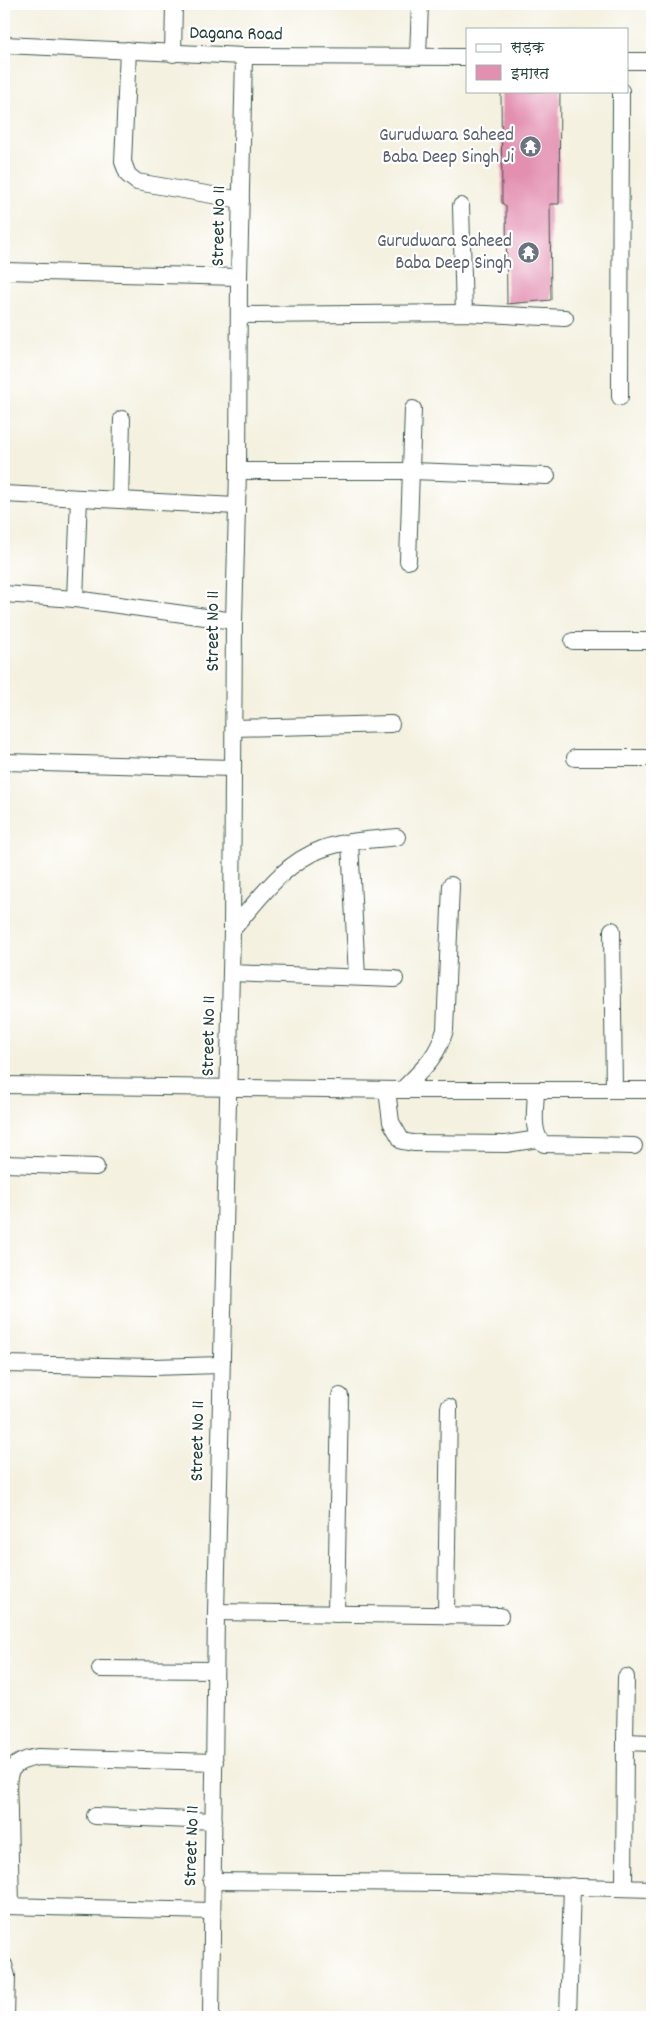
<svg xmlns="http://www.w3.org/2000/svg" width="656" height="2021" font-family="Dekko,'Playpen Sans Deva',sans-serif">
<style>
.building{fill:#e38fb0}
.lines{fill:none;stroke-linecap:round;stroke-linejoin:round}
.minor-casing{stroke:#3f584e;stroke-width:18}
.minor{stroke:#fff;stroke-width:16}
.labels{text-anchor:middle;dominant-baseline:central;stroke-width:4.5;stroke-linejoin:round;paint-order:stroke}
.street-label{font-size:19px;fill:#1f3d34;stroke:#fff}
.worship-label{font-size:19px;fill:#5b616d;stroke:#fff;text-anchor:end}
</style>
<rect width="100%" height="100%" fill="#fff"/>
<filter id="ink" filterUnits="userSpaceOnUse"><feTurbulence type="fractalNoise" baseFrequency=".02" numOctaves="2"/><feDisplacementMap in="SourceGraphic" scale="10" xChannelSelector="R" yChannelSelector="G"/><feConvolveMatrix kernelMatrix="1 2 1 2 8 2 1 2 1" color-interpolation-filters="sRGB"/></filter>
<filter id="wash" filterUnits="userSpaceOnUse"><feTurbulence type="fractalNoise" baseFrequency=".0096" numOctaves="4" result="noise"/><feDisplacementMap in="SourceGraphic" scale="20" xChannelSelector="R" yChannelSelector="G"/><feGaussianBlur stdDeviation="1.12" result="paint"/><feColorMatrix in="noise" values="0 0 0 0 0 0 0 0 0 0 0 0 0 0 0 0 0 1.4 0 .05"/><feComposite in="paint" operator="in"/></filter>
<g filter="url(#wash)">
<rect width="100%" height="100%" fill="#f4f1e0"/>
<g id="blocks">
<!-- building -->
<polygon class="building" points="501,91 560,91 559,204 550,204 551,300 507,304 506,206 502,203"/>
</g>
</g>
<g filter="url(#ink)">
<use href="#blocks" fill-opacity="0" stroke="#3f584e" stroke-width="1"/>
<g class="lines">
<defs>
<g id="minor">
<polyline points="4,45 244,56 467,57"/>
<polyline points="128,50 123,162 128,175 137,182 241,200"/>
<polyline points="173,54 174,4"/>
<polyline points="418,56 420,4"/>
<polyline points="627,61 652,61"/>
<polyline points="461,206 464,313"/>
<polyline points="4,271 239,277"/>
<polyline points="239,315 464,313 565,318"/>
<polyline points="620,397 621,91"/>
<polyline points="238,471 411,471 547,476"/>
<polyline points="4,494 236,506"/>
<polyline points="120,500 122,419"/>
<polyline points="408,561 413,409"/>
<polyline points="4,594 75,599 79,498"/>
<polyline points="75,599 234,621"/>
<polyline points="573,641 652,641"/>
<polyline points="234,728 391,724"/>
<polyline points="575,758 652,758"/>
<polyline points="4,762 232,768"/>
<polyline points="350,842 357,977"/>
<path d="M232 930C259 899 283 863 322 849 345 840 373 840 397 837"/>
<polyline points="612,930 614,1090"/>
<polyline points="231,973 395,979"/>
<polyline points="4,1085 402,1090 652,1090"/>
<polyline points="387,1090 391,1122 402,1141 413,1143 506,1144 538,1139"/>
<path d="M402 1090C422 1070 437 1058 445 1030L451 885"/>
<path d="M536 1090C536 1106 530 1134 544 1144L634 1146"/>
<polyline points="4,1164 96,1167"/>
<polyline points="4,1364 153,1367 221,1365"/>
<polyline points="216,1612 500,1616"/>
<polyline points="336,1614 340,1396"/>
<polyline points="446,1616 449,1407"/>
<polyline points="100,1669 215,1670"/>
<polyline points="625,1742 626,1677"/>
<polyline points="4,1813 9,1813 11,1906"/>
<path d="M9 1813C9 1781 0 1763 38 1757L215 1762"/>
<polyline points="95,1816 214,1821"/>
<polyline points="211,1881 444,1883 652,1889"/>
<polyline points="624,1888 625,1742 652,1743"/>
<polyline points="4,1906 212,1911"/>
<polyline points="4,1965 7,1976 6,2017"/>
<polyline points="211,2017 216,1612 232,930 234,621 238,471 239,277 244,56"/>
<polyline points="568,2017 572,1886"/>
</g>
</defs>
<!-- minor casing -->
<use href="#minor" class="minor-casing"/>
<!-- minor -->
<use href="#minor" class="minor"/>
</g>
</g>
<!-- icons -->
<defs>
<symbol id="temple-disc" viewBox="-11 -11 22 22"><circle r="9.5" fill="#6b7280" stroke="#fff"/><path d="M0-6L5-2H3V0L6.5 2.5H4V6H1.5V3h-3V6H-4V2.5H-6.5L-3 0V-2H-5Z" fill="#fff"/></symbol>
</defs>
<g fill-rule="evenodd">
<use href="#temple-disc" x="518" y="134" width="25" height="25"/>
<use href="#temple-disc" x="516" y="240" width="25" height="25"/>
</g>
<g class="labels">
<!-- street labels -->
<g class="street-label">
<text transform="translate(236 35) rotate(1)">Dagana Road</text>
<text transform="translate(220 226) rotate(-89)">Street No 11</text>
<text transform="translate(214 631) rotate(-90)">Street No 11</text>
<text transform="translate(210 1036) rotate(-89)">Street No 11</text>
<text transform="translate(199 1441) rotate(-89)">Street No 11</text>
<text transform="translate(193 1846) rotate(-88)">Street No 11</text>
</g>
<!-- worship labels -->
<g class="worship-label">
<text x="514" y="136">Gurudwara Saheed<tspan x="514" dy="22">Baba Deep Singh Ji</tspan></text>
<text x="512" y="242">Gurudwara Saheed<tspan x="512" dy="22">Baba Deep Singh</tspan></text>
</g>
</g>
<!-- margin -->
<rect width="656" height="2021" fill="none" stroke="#fff" stroke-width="20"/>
<!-- legend -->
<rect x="466" y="28" width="162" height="65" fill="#ffffff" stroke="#a5b1ae"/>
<rect x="476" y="44" width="25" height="8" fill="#ffffff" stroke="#a5b1ae"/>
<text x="511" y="52" font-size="15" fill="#1f3d34">सड़क</text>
<rect x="476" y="65" width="25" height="15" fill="#e38fb0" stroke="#a5b1ae"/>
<text x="511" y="78" font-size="15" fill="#1f3d34">इमारत</text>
</svg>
